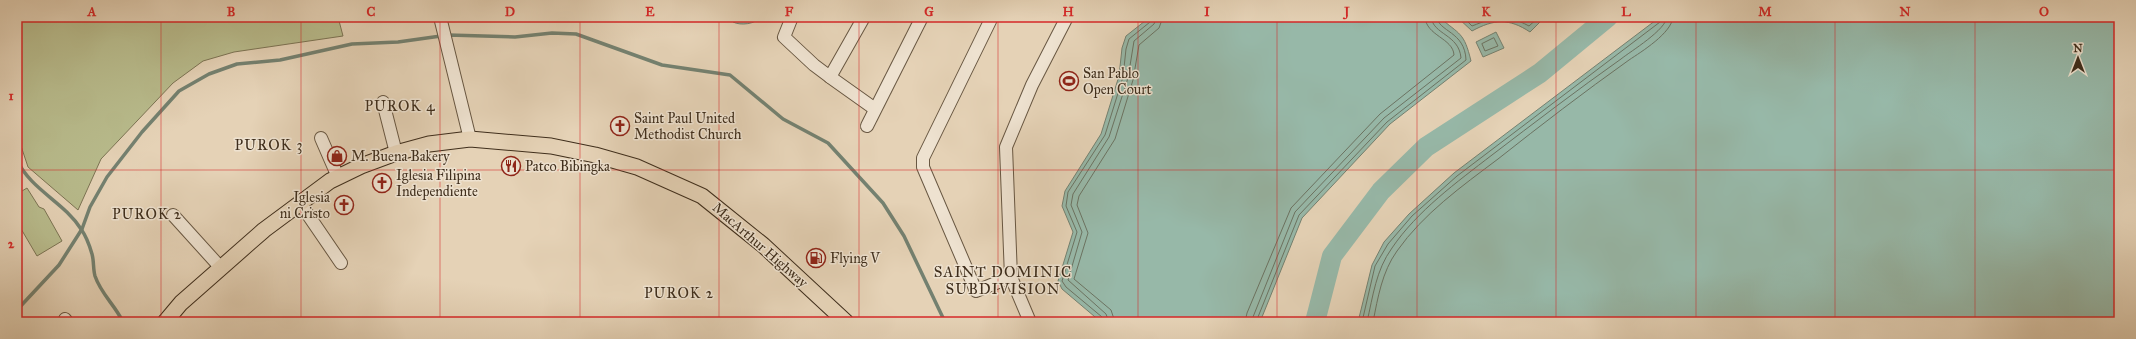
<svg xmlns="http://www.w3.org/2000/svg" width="2136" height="339" font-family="'IM FELL Great Primer',serif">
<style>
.green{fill:#b8bb8c;stroke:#7c7454}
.water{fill:#97b8a8;stroke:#748170}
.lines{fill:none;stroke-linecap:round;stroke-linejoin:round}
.shore{stroke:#6b7362;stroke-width:1}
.stream{stroke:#748170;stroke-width:3.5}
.river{stroke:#97b8a8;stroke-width:20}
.minor-casing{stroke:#685742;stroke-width:14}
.major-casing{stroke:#3f2e1c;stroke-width:17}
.minor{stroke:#eee2d0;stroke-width:12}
.major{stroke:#e5d2b6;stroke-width:15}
.grid{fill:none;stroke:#d62828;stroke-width:1;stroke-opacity:0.55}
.labels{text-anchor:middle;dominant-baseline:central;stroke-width:3;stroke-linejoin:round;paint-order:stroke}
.poi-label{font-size:14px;fill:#3f2e1c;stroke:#eee2d0;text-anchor:start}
.street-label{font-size:14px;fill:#3f2e1c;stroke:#eee2d0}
.neighbourhood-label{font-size:15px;letter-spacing:1px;fill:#3f2e1c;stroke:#eee2d0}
.neatline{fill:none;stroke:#d62828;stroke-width:1.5}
.grid-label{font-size:13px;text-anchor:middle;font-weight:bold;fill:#d62828}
</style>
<rect width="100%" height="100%" fill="#e5d2b6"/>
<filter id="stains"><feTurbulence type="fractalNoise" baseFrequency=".005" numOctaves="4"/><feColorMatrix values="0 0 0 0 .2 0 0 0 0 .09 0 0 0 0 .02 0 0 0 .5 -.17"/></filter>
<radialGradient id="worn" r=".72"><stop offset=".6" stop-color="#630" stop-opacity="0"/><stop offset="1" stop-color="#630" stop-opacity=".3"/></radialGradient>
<!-- green -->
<g class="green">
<polygon points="17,17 338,17 343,36 234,52 203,61 173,83 101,159 78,210 28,167 17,134"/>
<polygon points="27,188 39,207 44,209 62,241 37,256 17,222 17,194"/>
</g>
<!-- water -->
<g class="water">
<path d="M732 17H761C755 24 741 26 733 22Z"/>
<path d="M1150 17H1439C1460 35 1464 32 1471 61L1390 124 1302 218 1260 322H1101L1062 289 1058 281 1073 232 1062 206 1065 191 1101 134 1119 76 1122 48 1126 36Z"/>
<path d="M1457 17H1545L1530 32C1509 18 1494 19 1472 31Z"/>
<polygon points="1660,17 2119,17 2119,322 1358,322 1372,265 1384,242 1409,214 1454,173"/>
<polygon points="1496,32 1504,48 1483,57 1476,42"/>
</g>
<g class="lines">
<!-- shore -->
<g class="shore">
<path d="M1463 17 1472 26C1498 16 1504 13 1529 26L1539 17"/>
<polygon points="1494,38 1498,46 1485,51 1482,44"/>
<polyline points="1104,322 1102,317 1066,287 1062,281 1077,232 1066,206 1068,192 1105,135 1123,77 1126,49 1129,39 1150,22 1151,17"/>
<polyline points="1109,322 1106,314 1068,280 1082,232 1071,205 1073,194 1109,137 1128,78 1134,41 1154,24 1157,17"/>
<polyline points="1115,322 1111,310 1074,279 1088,233 1077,205 1079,196 1115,139 1133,80 1139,45 1159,28 1163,17"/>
<path d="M1245 322 1247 313 1291 208 1380 114 1454 55C1453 38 1426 36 1425 17"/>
<path d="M1251 322 1295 212 1384 118 1461 58C1459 34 1433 35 1431 17"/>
<path d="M1256 322 1299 215 1387 122 1466 60C1465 31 1438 32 1437 17"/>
<polyline points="1362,322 1375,266 1388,244 1412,216 1457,176 1660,22 1662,17"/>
<path d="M1367 322C1373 296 1376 270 1392 248 1417 211 1457 182 1492 155 1534 123 1577 90 1621 59 1631 51 1666 30 1667 17"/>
<path d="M1373 322C1378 297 1382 272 1397 251 1423 214 1462 186 1498 159 1541 125 1584 92 1629 60 1641 52 1672 33 1673 17"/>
</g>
<!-- stream -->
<g class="stream">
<path d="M17 160C31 190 64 202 81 229 86 236 90 247 92 254 94 261 93 269 95 276 101 294 115 305 123 322"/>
<polyline points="17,310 59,265 82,229 90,207 107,177 142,132 179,91 209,74 237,64 280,60 352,44 398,42 448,35 515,37 552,33 576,34 662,65 730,75 783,119 828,143 883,203 904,236 945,322"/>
</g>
<!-- river -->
<polyline class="river" points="1315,322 1332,256 1381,191 1426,147 1540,73 1608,17"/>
<defs>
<g id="minor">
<polyline points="440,17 470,139"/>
<polyline points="792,17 784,37 814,65 830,77 864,17"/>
<polyline points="992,17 923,158 923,167 976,291 1011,277"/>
<polyline points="830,77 875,109"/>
<polyline points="383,102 396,153"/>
<polyline points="867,126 922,17"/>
<polyline points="321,138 338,177"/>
<polyline points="300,203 341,263"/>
<polyline points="173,215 221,268"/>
<polyline points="65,319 67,322"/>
<polyline points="1030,322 1011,277 1006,147 1032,85 1067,17"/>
</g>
<polyline id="major" points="165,322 181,303 264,230 330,181 361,166 396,153 429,144 470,139 551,146 595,155 637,167 702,196 763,245 846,322"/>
</defs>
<!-- minor casing -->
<use href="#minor" class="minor-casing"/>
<!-- major casing -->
<use href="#major" class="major-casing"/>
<!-- minor -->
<use href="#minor" class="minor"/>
<!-- major -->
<use href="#major" class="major"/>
</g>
<!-- grid -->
<path class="grid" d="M161 17V322M301 17V322M440 17V322M580 17V322M719 17V322M859 17V322M998 17V322M1138 17V322M1277 17V322M1417 17V322M1556 17V322M1696 17V322M1835 17V322M1975 17V322M17 170H2119"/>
<!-- icons -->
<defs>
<symbol id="stadium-ring" viewBox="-11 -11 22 22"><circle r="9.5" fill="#eee2d0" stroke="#8f2418" stroke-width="1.5"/><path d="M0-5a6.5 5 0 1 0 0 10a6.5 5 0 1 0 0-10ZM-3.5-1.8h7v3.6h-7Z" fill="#8f2418"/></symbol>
<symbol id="church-ring" viewBox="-11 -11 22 22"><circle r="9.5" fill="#eee2d0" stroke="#8f2418" stroke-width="1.5"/><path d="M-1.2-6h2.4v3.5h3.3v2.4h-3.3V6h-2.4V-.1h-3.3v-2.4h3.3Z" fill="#8f2418"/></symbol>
<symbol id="shop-ring" viewBox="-11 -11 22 22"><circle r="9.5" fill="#eee2d0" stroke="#8f2418" stroke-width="1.5"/><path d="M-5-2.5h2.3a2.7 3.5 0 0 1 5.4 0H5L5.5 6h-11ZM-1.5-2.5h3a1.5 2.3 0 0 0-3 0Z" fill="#8f2418"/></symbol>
<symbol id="restaurant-ring" viewBox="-11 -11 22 22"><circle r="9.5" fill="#eee2d0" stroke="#8f2418" stroke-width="1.5"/><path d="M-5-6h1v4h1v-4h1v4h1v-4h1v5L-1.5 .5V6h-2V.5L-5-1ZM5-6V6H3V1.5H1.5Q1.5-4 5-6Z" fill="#8f2418"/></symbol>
<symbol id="fuel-ring" viewBox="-11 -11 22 22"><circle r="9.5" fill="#eee2d0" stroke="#8f2418" stroke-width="1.5"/><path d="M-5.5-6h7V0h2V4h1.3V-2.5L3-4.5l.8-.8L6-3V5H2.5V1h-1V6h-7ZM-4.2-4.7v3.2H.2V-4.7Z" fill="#8f2418"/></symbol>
</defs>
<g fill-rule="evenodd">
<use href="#stadium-ring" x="1058" y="70" width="22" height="22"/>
<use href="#church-ring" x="609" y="115" width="22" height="22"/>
<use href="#shop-ring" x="326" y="145" width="22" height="22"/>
<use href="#restaurant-ring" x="500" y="155" width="22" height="22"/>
<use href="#church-ring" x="371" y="172" width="22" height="22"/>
<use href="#church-ring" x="333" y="194" width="22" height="22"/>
<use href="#fuel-ring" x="805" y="247" width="22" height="22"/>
</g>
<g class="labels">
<!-- poi labels -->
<g class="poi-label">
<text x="1083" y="73">San Pablo<tspan x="1083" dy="16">Open Court</tspan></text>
<text x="634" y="118">Saint Paul United<tspan x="634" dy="16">Methodist Church</tspan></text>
<text x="351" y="156">M. Buena Bakery</text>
<text x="525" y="166">Patco Bibingka</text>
<text x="396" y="175">Iglesia Filipina<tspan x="396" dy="16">Independiente</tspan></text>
<text x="330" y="197" text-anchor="end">Iglesia<tspan x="330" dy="16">ni Cristo</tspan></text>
<text x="830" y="258">Flying V</text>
</g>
<!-- street labels -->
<g class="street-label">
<text transform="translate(760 245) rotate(41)">MacArthur Highway</text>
</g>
<!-- neighbourhood labels -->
<g class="neighbourhood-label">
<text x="400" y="106">PUROK 4</text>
<text x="269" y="145">PUROK 3</text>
<text x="147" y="214">PUROK 2</text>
<text x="1003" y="272">SAINT DOMINIC<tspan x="1003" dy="17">SUBDIVISION</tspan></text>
<text x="679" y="293">PUROK 2</text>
</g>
</g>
<!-- margin -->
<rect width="2136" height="339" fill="none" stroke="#e5d2b6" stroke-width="44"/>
<!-- north arrow -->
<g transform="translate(2078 58)" stroke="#eee2d0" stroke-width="3" paint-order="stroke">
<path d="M0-3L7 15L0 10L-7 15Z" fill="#3f2e1c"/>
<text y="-6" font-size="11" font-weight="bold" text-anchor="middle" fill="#3f2e1c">N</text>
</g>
<rect x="22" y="22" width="2092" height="295" class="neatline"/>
<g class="grid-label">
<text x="92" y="16">A</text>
<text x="231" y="16">B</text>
<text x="371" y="16">C</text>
<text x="510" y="16">D</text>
<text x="650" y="16">E</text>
<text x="789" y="16">F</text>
<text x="929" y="16">G</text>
<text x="1068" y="16">H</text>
<text x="1207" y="16">I</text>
<text x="1347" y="16">J</text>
<text x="1486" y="16">K</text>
<text x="1626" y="16">L</text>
<text x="1765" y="16">M</text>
<text x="1905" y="16">N</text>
<text x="2044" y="16">O</text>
<text x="11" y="100">1</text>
<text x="11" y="248">2</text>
</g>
<rect width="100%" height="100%" filter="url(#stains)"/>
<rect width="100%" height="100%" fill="url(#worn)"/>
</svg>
